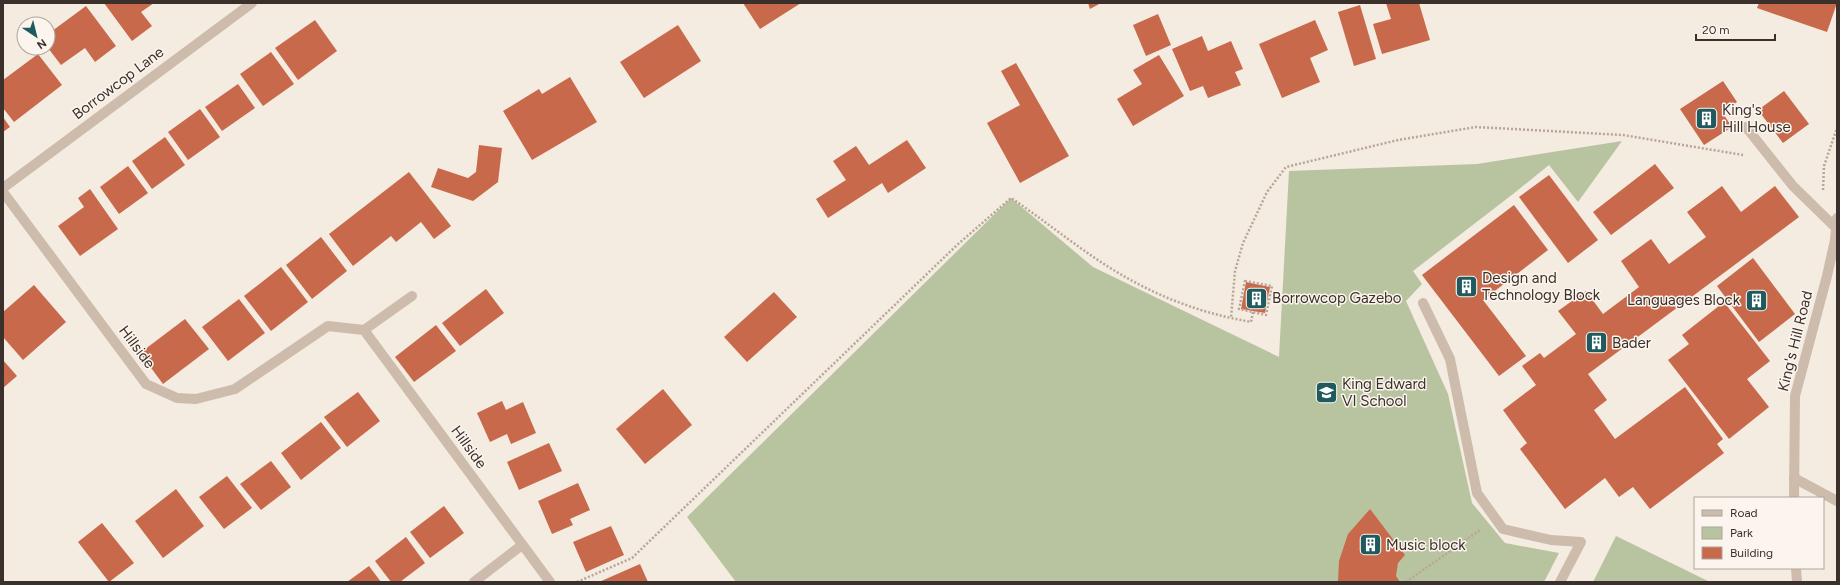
<svg xmlns="http://www.w3.org/2000/svg" width="1840" height="585" font-family="Figtree,sans-serif">
<style>
.green{fill:#b8c4a0}
.building{fill:#c8694b}
.lines{fill:none;stroke-linecap:round;stroke-linejoin:round}
.path{stroke:#b9a596;stroke-width:2.5;stroke-dasharray:2 2;stroke-linecap:butt}
.minor{stroke:#cdbbac;stroke-width:10}
.labels{text-anchor:middle;dominant-baseline:central;stroke-width:3;stroke-linejoin:round;paint-order:stroke}
.street-label{font-size:15px;fill:#3b302b;stroke:#fbf5ee}
.poi-label{font-size:15px;fill:#3b302b;stroke:#fbf5ee;text-anchor:start}
</style>
<rect width="100%" height="100%" fill="#f4ebe1"/>
<!-- green -->
<g class="green">
<polygon points="1622,141 1578,202 1549,165 1513,194 1413,271 1422,284 1406,301 1448,394 1472,503 1505,543 1559,553 1544,582 736,582 687,517 1011,198 1093,267 1279,357 1289,171 1477,164"/>
<polygon points="1616,536 1710,582 1593,582"/>
</g>
<!-- building -->
<g class="building">
<polygon points="104,3 154,3 141,12 152,26 132,41"/>
<polygon points="743,3 801,3 760,29"/>
<polygon points="1088,3 1101,3 1090,9"/>
<polygon points="1386,3 1419,3 1430,40 1382,54 1373,24 1391,19"/>
<polygon points="1759,3 1837,3 1827,32 1757,8"/>
<polygon points="1360,5 1376,59 1354,66 1338,12"/>
<polygon points="86,6 116,46 95,62 85,48 61,65 48,48 48,34"/>
<polygon points="1158,14 1171,45 1146,56 1133,25"/>
<polygon points="315,20 337,51 298,80 275,48"/>
<polygon points="1315,20 1328,50 1310,58 1320,82 1282,98 1259,44"/>
<polygon points="678,25 701,61 644,98 620,62"/>
<polygon points="1202,36 1208,51 1231,41 1243,69 1235,72 1241,85 1208,98 1203,86 1190,91 1172,49"/>
<polygon points="271,52 294,84 263,106 240,74"/>
<polygon points="38,54 62,85 14,122 3,108 3,80"/>
<polygon points="1159,55 1184,96 1133,126 1117,99 1142,84 1133,70"/>
<polygon points="1016,63 1069,156 1020,183 987,123 1020,105 1001,71"/>
<polygon points="570,77 597,122 532,160 503,111 539,89 542,94"/>
<polygon points="1723,81 1737,102 1722,112 1732,127 1704,145 1680,109"/>
<polygon points="238,84 255,108 222,131 205,107"/>
<polygon points="1784,91 1809,124 1783,143 1758,110"/>
<polygon points="200,109 220,137 188,160 168,132"/>
<polygon points="3,117 10,127 3,132"/>
<polygon points="165,137 185,165 152,189 132,161"/>
<polygon points="907,140 926,168 888,193 882,183 828,218 816,199 846,180 833,161 856,146 869,165"/>
<polygon points="479,145 502,148 498,182 473,201 431,187 438,168 468,178 476,172"/>
<polygon points="1655,164 1674,188 1611,235 1593,212"/>
<polygon points="128,166 148,193 119,214 100,187"/>
<polygon points="409,172 451,226 434,239 421,222 396,242 391,236 353,266 329,234"/>
<polygon points="1549,175 1598,240 1568,263 1519,197"/>
<polygon points="1722,186 1741,212 1775,186 1799,217 1588,374 1607,400 1594,410 1615,439 1685,387 1723,439 1717,444 1724,453 1650,509 1633,487 1619,497 1605,478 1565,509 1520,449 1527,443 1503,410 1536,385 1522,366 1540,353 1544,358 1576,334 1558,311 1586,291 1603,314 1639,287 1621,261 1651,239 1669,264 1706,237 1687,212"/>
<polygon points="90,189 118,229 80,256 58,226 84,207 78,198"/>
<polygon points="1514,205 1548,250 1483,300 1526,356 1499,376 1422,275"/>
<polygon points="321,237 347,271 312,299 286,265"/>
<polygon points="1753,258 1795,314 1759,342 1717,286"/>
<polygon points="281,267 308,302 271,331 244,296"/>
<polygon points="1246,282 1270,287 1265,313 1241,309"/>
<polygon points="34,285 66,322 23,360 3,337 3,312"/>
<polygon points="486,289 504,313 460,346 442,323"/>
<polygon points="774,292 797,317 747,362 724,337"/>
<polygon points="239,299 265,333 228,361 202,327"/>
<polygon points="1724,302 1770,361 1747,379 1769,407 1729,439 1668,360 1689,344 1682,335"/>
<polygon points="185,319 209,349 163,384 140,353"/>
<polygon points="436,325 456,351 414,382 395,357"/>
<polygon points="3,360 17,376 3,388"/>
<polygon points="663,389 692,425 645,464 616,429"/>
<polygon points="358,392 380,421 347,447 324,417"/>
<polygon points="502,401 506,410 523,402 536,433 511,444 507,434 490,442 477,413"/>
<polygon points="321,422 341,448 301,480 281,453"/>
<polygon points="549,443 562,471 519,490 507,462"/>
<polygon points="271,461 291,487 261,510 240,484"/>
<polygon points="227,476 252,508 224,529 199,497"/>
<polygon points="578,483 590,510 570,519 573,525 552,534 538,501"/>
<polygon points="176,489 204,526 163,558 135,521"/>
<polygon points="444,506 464,533 430,558 410,532"/>
<polygon points="1370,509 1405,555 1398,563 1396,576 1400,582 1338,582 1339,561 1348,534"/>
<polygon points="102,523 134,563 109,582 78,542"/>
<polygon points="611,526 624,555 586,572 573,542"/>
<polygon points="406,537 425,563 400,582 391,582 375,561"/>
<polygon points="640,564 648,582 599,582"/>
<polygon points="369,566 381,582 347,582"/>
</g>
<g class="lines">
<!-- path -->
<g class="path">
<polyline points="1823,190 1824,166 1837,128"/>
<polygon points="1245,281 1272,286 1266,315 1239,309"/>
<polyline points="1253,312 1251,322 1231,318 1235,271 1243,243 1267,192 1286,167 1398,140 1476,127 1623,135 1743,155"/>
<path d="M577 582 632 558 957 245 1011 198C1050 224 1087 256 1129 279 1161 297 1195 310 1231 318"/>
<polyline points="1406,582 1480,530"/>
</g>
<!-- minor -->
<g class="minor">
<polyline points="1746,127 1793,186 1835,227"/>
<polyline points="3,188 252,3"/>
<polyline points="3,192 146,384 177,398 196,399 235,389 328,326 364,330 412,296"/>
<polyline points="1423,303 1450,359 1477,493 1503,529 1551,540 1581,542 1560,582"/>
<polyline points="364,330 550,582"/>
<polyline points="1794,478 1837,501"/>
<polyline points="1794,498 1795,396 1827,276 1835,240 1837,218"/>
<polyline points="1796,568 1797,582"/>
<polyline points="474,582 522,545"/>
</g>
</g>
<!-- icons -->
<defs>
<symbol id="building-square" viewBox="-11 -11 22 22"><rect x="-9" y="-9" width="18" height="18" rx="4" fill="#1f5a5e" stroke="#fbf5ee"/><path d="M-4-6H4V6H1V3H-1V6H-4ZM-2.5-4.3h1.7v1.8h-1.7ZM.8-4.3h1.7v1.8H.8ZM-2.5-1h1.7V.8h-1.7ZM.8-1h1.7V.8H.8Z" fill="#fff"/></symbol>
<symbol id="school-square" viewBox="-11 -11 22 22"><rect x="-9" y="-9" width="18" height="18" rx="4" fill="#1f5a5e" stroke="#fbf5ee"/><path d="M0-5L7-2L0 1L-7-2ZM-4 1L0 2.5L4 1V4Q0 6-4 4Z" fill="#fff"/></symbol>
</defs>
<g fill-rule="evenodd">
<use href="#building-square" x="1694" y="106" width="25" height="25"/>
<use href="#building-square" x="1454" y="274" width="25" height="25"/>
<use href="#building-square" x="1244" y="286" width="25" height="25"/>
<use href="#building-square" x="1744" y="288" width="25" height="25"/>
<use href="#building-square" x="1584" y="330" width="25" height="25"/>
<use href="#school-square" x="1314" y="380" width="25" height="25"/>
<use href="#building-square" x="1358" y="532" width="25" height="25"/>
</g>
<g class="labels">
<!-- street labels -->
<g class="street-label">
<text transform="translate(118 83) rotate(-37)">Borrowcop Lane</text>
<text transform="translate(1795 341) rotate(-76)">King's Hill Road</text>
<text transform="translate(137 347) rotate(53)">Hillside</text>
<text transform="translate(469 447) rotate(54)">Hillside</text>
</g>
<!-- poi labels -->
<g class="poi-label">
<text x="1722" y="110">King's<tspan x="1722" dy="17">Hill House</tspan></text>
<text x="1482" y="278">Design and<tspan x="1482" dy="17">Technology Block</tspan></text>
<text x="1272" y="298">Borrowcop Gazebo</text>
<text x="1740" y="300" text-anchor="end">Languages Block</text>
<text x="1612" y="343">Bader</text>
<text x="1342" y="384">King Edward<tspan x="1342" dy="17">VI School</tspan></text>
<text x="1386" y="545">Music block</text>
</g>
</g>
<!-- border -->
<rect width="1840" height="585" fill="none" stroke="#3b302b" stroke-width="8"/>
<!-- legend -->
<rect x="1694" y="497" width="130" height="72" fill="#fbf5ee" stroke="#aea6a0"/>
<rect x="1702" y="510" width="20" height="6" fill="#cdbbac" stroke="#aea6a0"/>
<text x="1730" y="517" font-size="12" fill="#3b302b">Road</text>
<rect x="1702" y="527" width="20" height="12" fill="#b8c4a0" stroke="#aea6a0"/>
<text x="1730" y="537" font-size="12" fill="#3b302b">Park</text>
<rect x="1702" y="547" width="20" height="12" fill="#c8694b" stroke="#aea6a0"/>
<text x="1730" y="557" font-size="12" fill="#3b302b">Building</text>
<!-- north arrow -->
<g transform="translate(36 36) rotate(145)"><circle r="19" fill="#fbf5ee" stroke="#aea6a0"/>
<path d="M0-3L7 15L0 10L-7 15Z" fill="#1f5a5e"/>
<text y="-6" font-size="11" font-weight="bold" text-anchor="middle" fill="#3b302b">N</text>
</g>
<!-- scale -->
<path d="M1696 34v6h79v-6" fill="none" stroke="#3b302b" stroke-width="2"/>
<text x="1702" y="34" font-size="12" fill="#3b302b" stroke="#fbf5ee" stroke-width="3" paint-order="stroke">20 m</text>
</svg>
